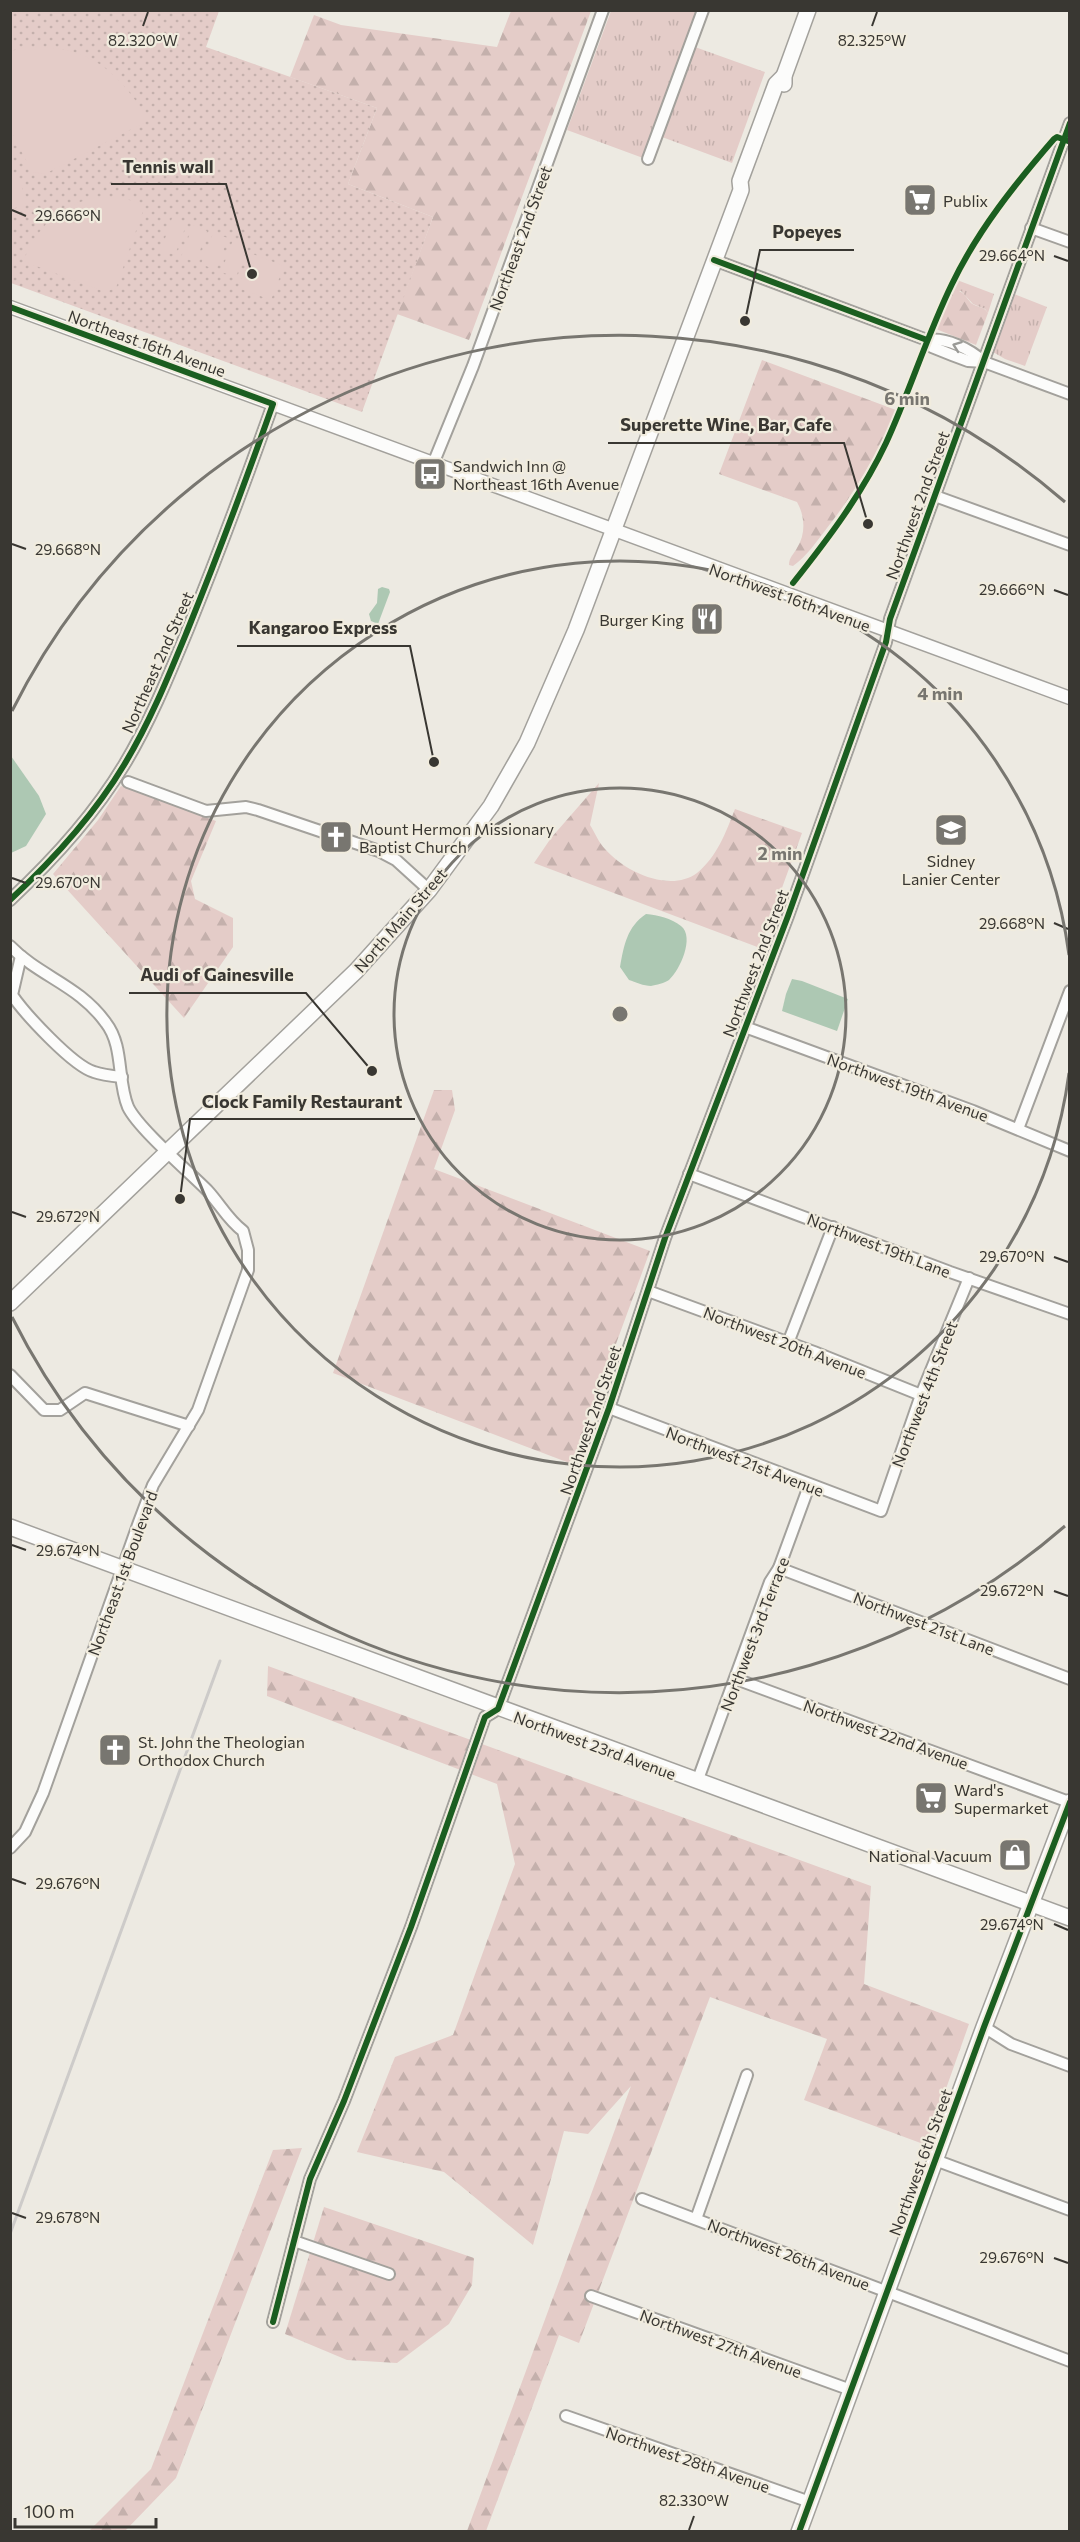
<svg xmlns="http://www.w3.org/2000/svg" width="1080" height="2542" font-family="Commissioner,sans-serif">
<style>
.grass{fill:url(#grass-tufts)}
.forest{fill:url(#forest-firs)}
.park{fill:url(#park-dots)}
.pitch{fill:#e4ccc8}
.water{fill:#adc8b3}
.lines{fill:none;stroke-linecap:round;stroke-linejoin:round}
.minor-casing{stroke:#a3a19c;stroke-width:14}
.tertiary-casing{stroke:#a3a19c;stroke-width:15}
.secondary-casing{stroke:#a3a19c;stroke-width:18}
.minor{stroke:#fcfcfb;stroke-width:10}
.tertiary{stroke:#fcfcfb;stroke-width:12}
.secondary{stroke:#fcfcfb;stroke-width:15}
.rail{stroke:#cdcbc9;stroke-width:3}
.cycleway-casing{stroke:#f1ecde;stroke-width:10}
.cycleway{stroke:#1b5e20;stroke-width:6}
.oneway{stroke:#9a9a96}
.ticks{fill:none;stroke:#393732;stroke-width:2}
.ring{fill:none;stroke:#787670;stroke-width:3}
.labels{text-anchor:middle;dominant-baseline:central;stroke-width:4.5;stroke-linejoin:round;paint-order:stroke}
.poi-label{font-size:16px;fill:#393732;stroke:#f1ecde;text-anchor:start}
.street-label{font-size:16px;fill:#393732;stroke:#f1ecde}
.ticks-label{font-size:15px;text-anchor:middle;fill:#393732;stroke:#f1ecde;stroke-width:4.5;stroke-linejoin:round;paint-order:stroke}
.centre{fill:#787670;stroke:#f1ecde;stroke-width:3}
.ring-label{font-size:18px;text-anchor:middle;font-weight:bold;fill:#787670;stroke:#f1ecde;stroke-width:4.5;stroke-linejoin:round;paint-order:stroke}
.leader{fill:none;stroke:#393732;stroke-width:2}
.callout-dot{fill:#393732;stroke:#f1ecde;stroke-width:2}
.callout-label{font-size:18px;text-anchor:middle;font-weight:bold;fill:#393732;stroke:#f1ecde;stroke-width:4.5;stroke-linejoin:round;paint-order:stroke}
</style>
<defs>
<pattern id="grass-tufts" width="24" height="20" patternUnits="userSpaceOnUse" patternTransform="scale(1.5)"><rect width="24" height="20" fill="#e4ccc8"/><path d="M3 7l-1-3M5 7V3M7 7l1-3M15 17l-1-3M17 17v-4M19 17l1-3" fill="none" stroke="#c4b0ac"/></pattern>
<pattern id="forest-firs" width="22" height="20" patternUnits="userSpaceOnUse" patternTransform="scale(1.5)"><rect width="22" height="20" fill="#e4ccc8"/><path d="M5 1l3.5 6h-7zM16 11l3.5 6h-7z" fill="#c4b0ac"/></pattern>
<pattern id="park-dots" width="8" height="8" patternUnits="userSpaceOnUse" patternTransform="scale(1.5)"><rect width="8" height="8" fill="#e4ccc8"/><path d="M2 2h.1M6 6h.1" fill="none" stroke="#c4b0ac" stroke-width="1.8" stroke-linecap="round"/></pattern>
</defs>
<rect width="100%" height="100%" fill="#edeae2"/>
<!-- grass -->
<g class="grass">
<polygon points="611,11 697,11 643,158 567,130"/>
<polygon points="695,47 765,72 732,163 662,137"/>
<polygon points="957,280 994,294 988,313 985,309 973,304 961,291 952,292"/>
<polygon points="1014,294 1047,307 1025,366 1005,359 993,352"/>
</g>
<!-- forest -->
<g class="forest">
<polygon points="511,11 591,11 469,340 397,314 433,217 348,184 377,108 290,77 314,15 341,25 497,47"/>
<path d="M956 290C964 292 966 297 971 303 977 308 983 305 988 313L976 345 936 329 952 292Z"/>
<path d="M762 360 896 410C878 453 856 491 827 528 817 541 807 556 793 566L789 565C789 557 794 554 797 548 806 534 805 516 797 502L719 474Z"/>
<path d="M599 783 590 825C595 833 599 843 605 849 625 872 670 893 697 873 717 857 726 832 735 809L802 833 760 948 534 863 551 838Z"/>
<polygon points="121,786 216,821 191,881 195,899 233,918 233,947 184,1018 53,874 98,820"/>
<polygon points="434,1090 452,1090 455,1110 434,1169 650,1251 572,1464 333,1373"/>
<polygon points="268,1666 871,1886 864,1984 969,2024 926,2145 804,2100 827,2039 710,1997 579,2343 559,2335 486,2531 467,2531 631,2086 588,2134 564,2131 533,2245 444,2172 357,2152 395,2057 453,2035 515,1864 497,1784 267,1696"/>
<polygon points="302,2148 176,2478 125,2531 89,2531 151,2469 273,2150"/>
<polygon points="324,2207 474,2258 472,2285 449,2324 397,2363 347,2360 285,2334"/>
</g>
<!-- park -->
<polygon class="park" points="10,11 219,11 206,47 377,108 348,184 433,217 362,412 11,283"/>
<!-- pitch -->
<g class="pitch">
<path d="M26 47C90 45 116 69 149 120L45 174 32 172 11 131V51Z"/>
<polygon points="11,171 20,183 28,202 11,210"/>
<path d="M99 197 123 198 145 205 116 288 105 292 23 261C40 224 58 205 99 197Z"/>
<polygon points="172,218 187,223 175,255 161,250"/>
<polygon points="193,225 207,231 196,262 181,257"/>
<polygon points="213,233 228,238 216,270 201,264"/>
<polygon points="233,240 248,246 236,277 221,272"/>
<polygon points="250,253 284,266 271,300 238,288"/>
</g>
<!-- water -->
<g class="water">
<polygon points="382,587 389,589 390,592 378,624 371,621 369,614 377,603 378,589"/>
<polygon points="11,756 39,796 46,814 26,846 11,853"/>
<path d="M646 914C658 915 671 918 681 926 695 937 680 970 669 980 665 983 656 985 651 986 644 986 635 982 629 980L620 967C624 945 627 927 646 914Z"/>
<polygon points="792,979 802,981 848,999 837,1031 782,1011 786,994"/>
</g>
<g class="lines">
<defs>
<g id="minor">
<polyline points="648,159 703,10"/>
<polyline points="1031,228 1070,242"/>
<polyline points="714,260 927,340 932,347 952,355 968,361 984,362 1070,394"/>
<path d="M927 340C946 337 970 349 984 362"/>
<polyline points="433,464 473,366 603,10"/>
<polyline points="935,496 1070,545"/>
<polyline points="128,782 206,811 246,807 258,810 379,851 396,860 429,890"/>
<path d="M10 900C53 860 94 815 124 765 150 722 169 675 188 629 218 555 246 480 273 404"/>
<path d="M10 946C40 977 79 985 106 1023 124 1046 117 1081 128 1107 138 1128 188 1171 207 1190 220 1204 228 1220 243 1231L248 1250V1270L198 1410 153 1485 139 1522 43 1793 25 1832 10 1848"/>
<path d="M21 956 12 995C25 1014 73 1066 94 1072 102 1075 112 1076 122 1077"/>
<polyline points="745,1027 973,1111 1070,1151"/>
<polyline points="1018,1129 1070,991"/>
<polyline points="689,1174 950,1272 1070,1314"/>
<polyline points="648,1291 814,1352 921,1395"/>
<polyline points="788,1343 833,1227"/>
<polyline points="10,1375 44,1410 60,1410 85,1393 189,1426"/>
<polyline points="609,1408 881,1511 921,1395 969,1278"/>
<polyline points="779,1568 1070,1679"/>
<polyline points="736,1679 1069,1802"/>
<polyline points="697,1782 770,1582 779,1568 809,1486"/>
<polyline points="984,2027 1011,2044 1070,2066"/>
<polyline points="935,2160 1070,2210"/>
<polyline points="642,2199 1070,2361"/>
<polyline points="696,2219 747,2075"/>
<polyline points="294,2241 389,2274"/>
<polyline points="591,2296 851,2390"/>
<polyline points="273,2322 310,2179 344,2101 411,1927 485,1717 498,1709 609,1408 665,1238 788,916 886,642 890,619 1070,123"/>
<polyline points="566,2416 810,2502"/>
</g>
<polyline id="tertiary" points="10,307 1070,698"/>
<g id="secondary">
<polyline points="784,84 784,76 808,10"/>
<polyline points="10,1303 356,971 429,890 491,806 527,743 576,630 741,190 740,181 776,84 784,76"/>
<polyline points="10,1527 1070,1918"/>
<polyline points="799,2532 984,2027 1070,1802"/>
</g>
</defs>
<!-- minor casing -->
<use href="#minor" class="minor-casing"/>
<!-- tertiary casing -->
<use href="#tertiary" class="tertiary-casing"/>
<!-- secondary casing -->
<use href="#secondary" class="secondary-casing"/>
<!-- minor -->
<use href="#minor" class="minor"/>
<!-- tertiary -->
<use href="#tertiary" class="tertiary"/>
<!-- secondary -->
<use href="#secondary" class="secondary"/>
<!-- rail -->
<polyline class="rail" points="10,2234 220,1661"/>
<defs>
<g id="cycleway">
<polyline points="714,260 927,340"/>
<path d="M10 307 273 404C246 480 218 555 188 629 169 675 150 722 124 765 94 815 53 860 10 900"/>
<path d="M793 583C828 539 862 494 886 443 910 391 927 335 952 284 978 230 1015 184 1054 139L1057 137 1068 141"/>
<polyline points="273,2322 310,2179 344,2101 411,1927 485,1717 498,1709 609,1408 665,1238 788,916 886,642 890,619 1070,123"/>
<polyline points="799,2532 984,2027 1070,1802"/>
</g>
</defs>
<!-- cycleway casing -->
<use href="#cycleway" class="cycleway-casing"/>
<!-- cycleway -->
<use href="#cycleway" class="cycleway"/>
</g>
<!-- one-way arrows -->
<defs><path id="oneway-chevron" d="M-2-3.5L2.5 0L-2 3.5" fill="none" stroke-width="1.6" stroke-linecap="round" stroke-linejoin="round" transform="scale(1.5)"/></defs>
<use class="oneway" href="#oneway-chevron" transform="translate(957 346) rotate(-160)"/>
<!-- ticks -->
<path class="ticks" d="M143 26 148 12M872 26 877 12M12 210 26 216M1054 256 1068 261M12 544 26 549M1054 590 1068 595M12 878 26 883M1054 923 1068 929M12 1212 26 1217M1054 1257 1068 1262M12 1545 26 1550M1054 1591 1068 1596M12 1879 26 1884M1054 1924 1068 1930M12 2213 26 2218M1054 2258 1068 2263M689 2530 694 2516"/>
<!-- distance rings -->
<g class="ring">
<circle cx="620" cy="1014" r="226"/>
<path d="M1069 1073A453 453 0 1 1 1069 955"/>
<path d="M1065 1526A679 679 0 0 1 12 1317M12 711A679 679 0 0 1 1065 502"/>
</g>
<!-- icons -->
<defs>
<symbol id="supermarket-square" viewBox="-11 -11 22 22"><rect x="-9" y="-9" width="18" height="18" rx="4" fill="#787670" stroke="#f1ecde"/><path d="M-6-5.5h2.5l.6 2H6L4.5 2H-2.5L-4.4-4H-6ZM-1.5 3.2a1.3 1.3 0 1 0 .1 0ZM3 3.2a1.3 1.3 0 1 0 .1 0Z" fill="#fff"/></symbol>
<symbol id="bus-square" viewBox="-11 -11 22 22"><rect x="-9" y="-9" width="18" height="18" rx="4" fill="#787670" stroke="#f1ecde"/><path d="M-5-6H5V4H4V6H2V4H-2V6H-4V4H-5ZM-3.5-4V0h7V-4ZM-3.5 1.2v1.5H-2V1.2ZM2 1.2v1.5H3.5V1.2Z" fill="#fff"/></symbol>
<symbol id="restaurant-square" viewBox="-11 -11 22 22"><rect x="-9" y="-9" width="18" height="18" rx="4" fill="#787670" stroke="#f1ecde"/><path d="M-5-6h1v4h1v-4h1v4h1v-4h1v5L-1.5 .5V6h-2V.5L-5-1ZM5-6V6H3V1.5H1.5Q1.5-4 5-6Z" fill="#fff"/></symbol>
<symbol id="school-square" viewBox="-11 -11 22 22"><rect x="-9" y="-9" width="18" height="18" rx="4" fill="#787670" stroke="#f1ecde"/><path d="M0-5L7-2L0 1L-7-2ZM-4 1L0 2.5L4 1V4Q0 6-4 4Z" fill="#fff"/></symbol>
<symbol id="church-square" viewBox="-11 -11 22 22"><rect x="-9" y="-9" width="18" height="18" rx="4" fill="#787670" stroke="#f1ecde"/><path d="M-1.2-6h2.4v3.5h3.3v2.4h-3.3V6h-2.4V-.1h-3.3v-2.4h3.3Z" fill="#fff"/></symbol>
<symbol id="shop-square" viewBox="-11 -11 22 22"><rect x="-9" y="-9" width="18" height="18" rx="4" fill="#787670" stroke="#f1ecde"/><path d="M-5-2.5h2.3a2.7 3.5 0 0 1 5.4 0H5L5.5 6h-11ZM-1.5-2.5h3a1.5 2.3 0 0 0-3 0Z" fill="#fff"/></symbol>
</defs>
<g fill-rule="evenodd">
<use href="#supermarket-square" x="901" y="181" width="38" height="38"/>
<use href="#bus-square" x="411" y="455" width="38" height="38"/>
<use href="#restaurant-square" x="688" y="600" width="38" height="38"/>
<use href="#school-square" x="932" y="811" width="38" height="38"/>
<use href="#church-square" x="317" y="818" width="38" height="38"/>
<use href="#church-square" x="96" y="1731" width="38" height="38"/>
<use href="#supermarket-square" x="912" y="1779" width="38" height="38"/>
<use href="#shop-square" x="996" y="1836" width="38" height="38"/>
</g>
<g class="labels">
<!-- poi labels -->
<g class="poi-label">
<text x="943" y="200">Publix</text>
<text x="453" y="465">Sandwich Inn @<tspan x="453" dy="18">Northeast 16th Avenue</tspan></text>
<text x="684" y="619" text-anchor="end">Burger King</text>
<text x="359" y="828">Mount Hermon Missionary<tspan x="359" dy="18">Baptist Church</tspan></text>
<text x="951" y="860" text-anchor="middle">Sidney<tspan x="951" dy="18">Lanier Center</tspan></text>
<text x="138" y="1741">St. John the Theologian<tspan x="138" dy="18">Orthodox Church</tspan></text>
<text x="954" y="1789">Ward's<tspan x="954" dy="18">Supermarket</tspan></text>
<text x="992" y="1855" text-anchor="end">National Vacuum</text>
</g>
<!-- street labels -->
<g class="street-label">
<text transform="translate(520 238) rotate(-70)">Northeast 2nd Street</text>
<text transform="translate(147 343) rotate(20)">Northeast 16th Avenue</text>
<text transform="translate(917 505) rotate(-70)">Northwest 2nd Street</text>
<text transform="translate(790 597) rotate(20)">Northwest 16th Avenue</text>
<text transform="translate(157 662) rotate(-66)">Northeast 2nd Street</text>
<text transform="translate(400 920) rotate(-49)">North Main Street</text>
<text transform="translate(755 963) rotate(-69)">Northwest 2nd Street</text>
<text transform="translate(908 1087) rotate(20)">Northwest 19th Avenue</text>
<text transform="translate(879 1245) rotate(21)">Northwest 19th Lane</text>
<text transform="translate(785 1342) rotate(21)">Northwest 20th Avenue</text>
<text transform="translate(924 1394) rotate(-69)">Northwest 4th Street</text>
<text transform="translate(590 1420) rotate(-71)">Northwest 2nd Street</text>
<text transform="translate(745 1461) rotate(21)">Northwest 21st Avenue</text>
<text transform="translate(122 1573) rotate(-70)">Northeast 1st Boulevard</text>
<text transform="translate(924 1623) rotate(21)">Northwest 21st Lane</text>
<text transform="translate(754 1634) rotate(-69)">Northwest 3rd Terrace</text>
<text transform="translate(886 1734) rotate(20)">Northwest 22nd Avenue</text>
<text transform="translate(595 1745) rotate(20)">Northwest 23rd Avenue</text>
<text transform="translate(920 2162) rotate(-70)">Northwest 6th Street</text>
<text transform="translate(789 2254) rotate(21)">Northwest 26th Avenue</text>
<text transform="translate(721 2343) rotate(20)">Northwest 27th Avenue</text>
<text transform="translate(688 2459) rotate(19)">Northwest 28th Avenue</text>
</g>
</g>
<g class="ticks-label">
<text x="143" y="46">82.320°W</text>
<text x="872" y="46">82.325°W</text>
<text x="68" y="221">29.666°N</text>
<text x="1012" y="261">29.664°N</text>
<text x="68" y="555">29.668°N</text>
<text x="1012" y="595">29.666°N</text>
<text x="68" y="888">29.670°N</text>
<text x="1012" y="929">29.668°N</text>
<text x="68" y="1222">29.672°N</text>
<text x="1012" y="1262">29.670°N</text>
<text x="68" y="1556">29.674°N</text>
<text x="1012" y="1596">29.672°N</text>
<text x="68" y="1889">29.676°N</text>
<text x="1012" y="1930">29.674°N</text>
<text x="68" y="2223">29.678°N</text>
<text x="1012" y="2263">29.676°N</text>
<text x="694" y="2506">82.330°W</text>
</g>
<circle cx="620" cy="1014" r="9" class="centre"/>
<g class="ring-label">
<text x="907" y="405">6 min</text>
<text x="940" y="700">4 min</text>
<text x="780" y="860">2 min</text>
</g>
<!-- callouts -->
<path class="leader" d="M252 274L226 184H111M745 321L760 250H854M868 524L844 443H608M434 762L410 646H237M372 1071L306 993H129M180 1199L190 1119H415"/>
<g class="callout-dot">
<circle cx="252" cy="274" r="6"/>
<circle cx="745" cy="321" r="6"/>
<circle cx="868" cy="524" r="6"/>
<circle cx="434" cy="762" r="6"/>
<circle cx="372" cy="1071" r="6"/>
<circle cx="180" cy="1199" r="6"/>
</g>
<g class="callout-label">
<text x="168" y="173">Tennis wall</text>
<text x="807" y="238">Popeyes</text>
<text x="726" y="431">Superette Wine, Bar, Cafe</text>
<text x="323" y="634">Kangaroo Express</text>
<text x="217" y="981">Audi of Gainesville</text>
<text x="302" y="1108">Clock Family Restaurant</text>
</g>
<!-- border -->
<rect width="1080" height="2542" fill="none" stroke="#393732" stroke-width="24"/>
<!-- scale -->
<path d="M15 2518v9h141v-9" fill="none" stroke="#393732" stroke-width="3"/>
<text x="24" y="2518" font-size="18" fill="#393732" stroke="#f1ecde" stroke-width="4.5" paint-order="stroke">100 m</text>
</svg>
